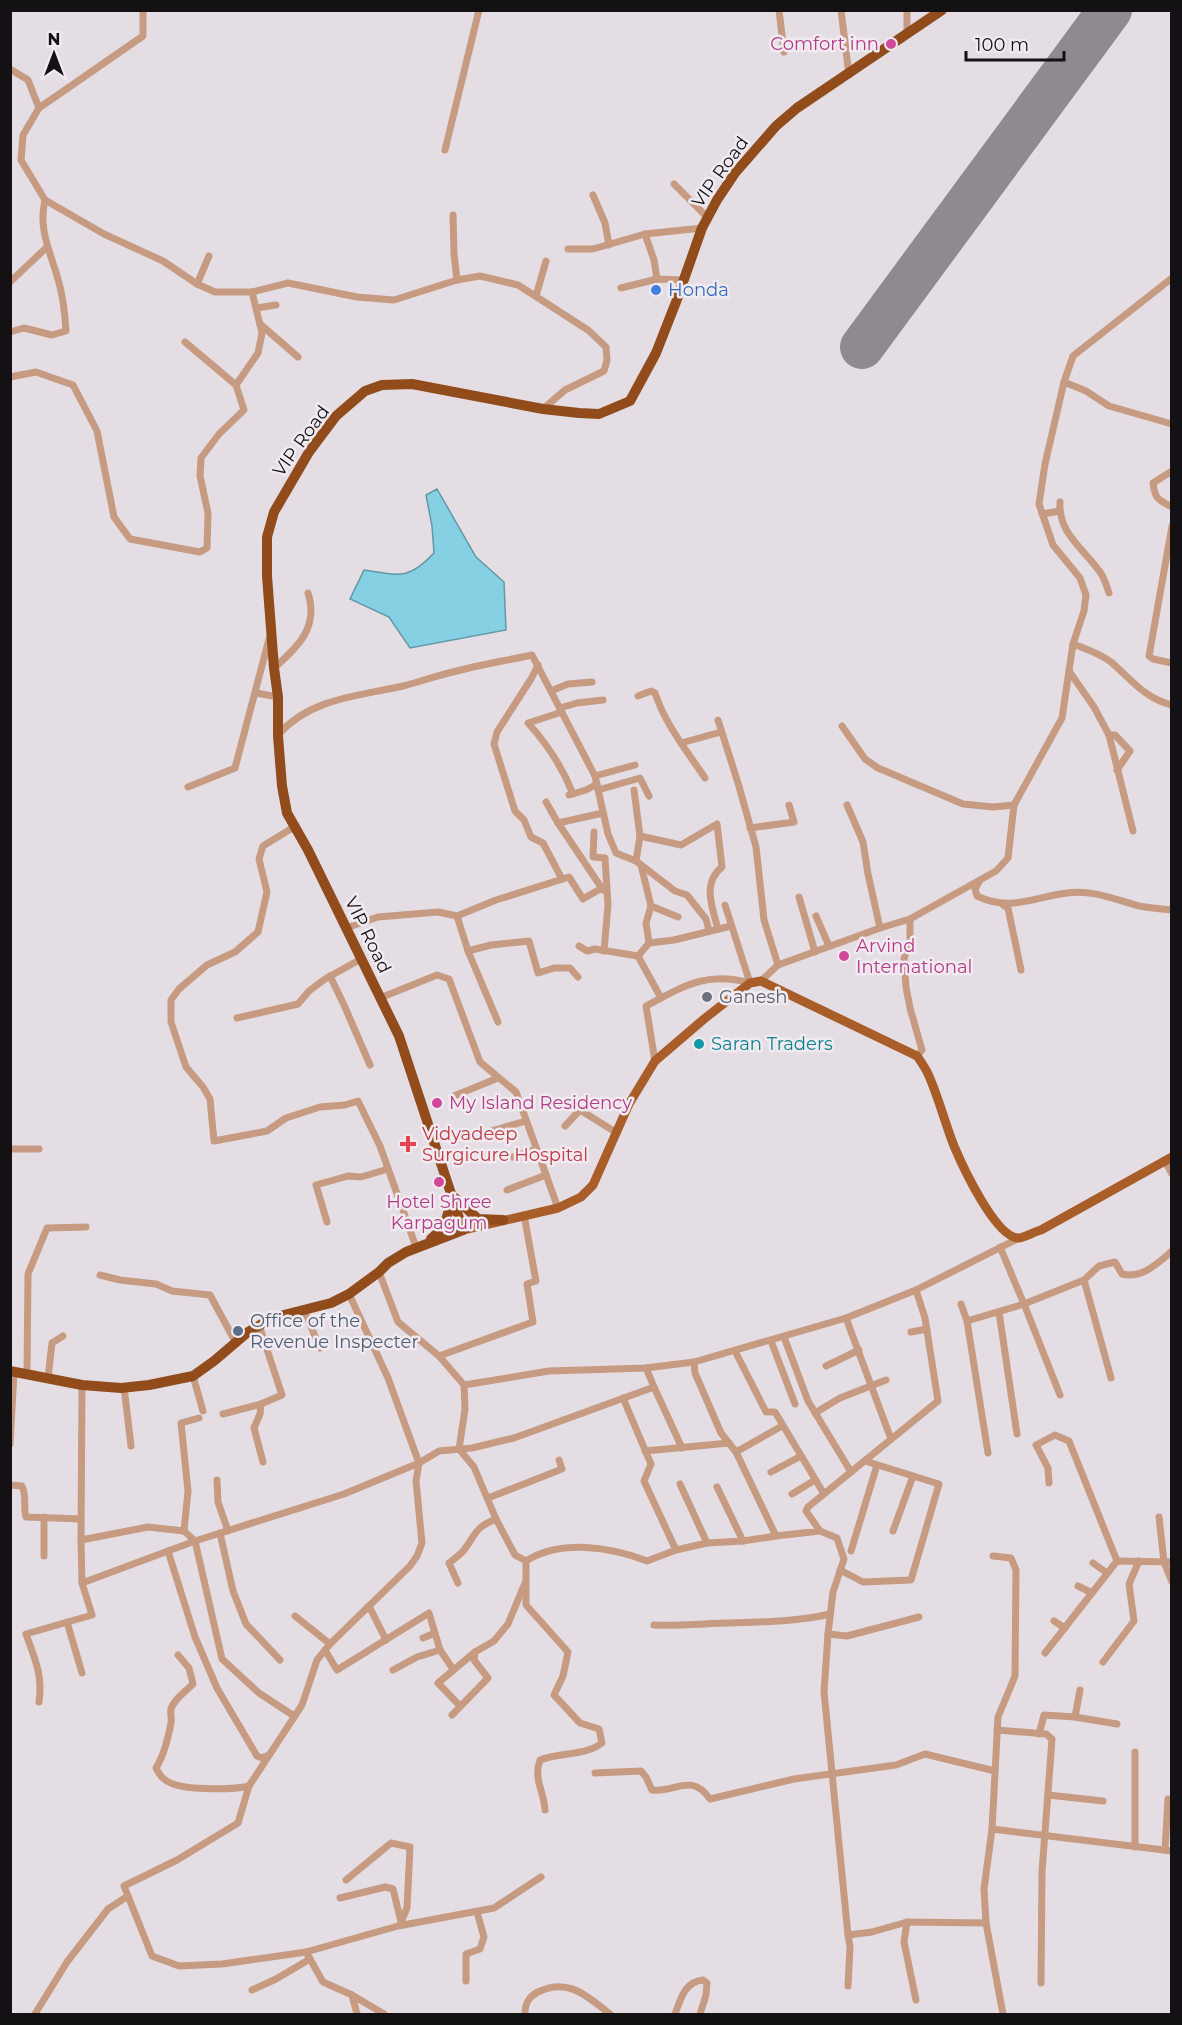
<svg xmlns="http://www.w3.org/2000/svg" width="1182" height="2025" font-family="Montserrat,sans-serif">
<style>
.water{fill:#85d1e3;stroke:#6397a5;stroke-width:1.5}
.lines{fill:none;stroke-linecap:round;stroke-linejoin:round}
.runway{stroke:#8f8a8f;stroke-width:44}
.minor{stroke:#c69b81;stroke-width:7}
.major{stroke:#a95d29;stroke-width:9}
.highway{stroke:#924c1b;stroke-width:10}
.hotel-dot{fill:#d1479c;stroke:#f1ebf1;stroke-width:2}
.shop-dot{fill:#3f7fe0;stroke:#f1ebf1;stroke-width:2}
.worship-dot{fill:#6b7280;stroke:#f1ebf1;stroke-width:2}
.culture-dot{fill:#0f9aa8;stroke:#f1ebf1;stroke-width:2}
.health-dot{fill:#e0444e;stroke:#f1ebf1;stroke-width:2}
.service-dot{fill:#5c6f8a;stroke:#f1ebf1;stroke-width:2}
.labels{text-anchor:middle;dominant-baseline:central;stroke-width:5;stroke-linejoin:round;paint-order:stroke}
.hotel-label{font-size:18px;fill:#b23c85;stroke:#f1ebf1;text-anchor:start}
.street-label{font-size:18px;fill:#131113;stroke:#f1ebf1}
.shop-label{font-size:18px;fill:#366cbe;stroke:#f1ebf1;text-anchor:start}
.worship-label{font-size:18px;fill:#5b616d;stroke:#f1ebf1;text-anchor:start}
.culture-label{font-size:18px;fill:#0d838f;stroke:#f1ebf1;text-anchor:start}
.health-label{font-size:18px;fill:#be3a42;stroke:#f1ebf1;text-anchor:start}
.service-label{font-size:18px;fill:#4e5e75;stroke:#f1ebf1;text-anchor:start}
</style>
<rect width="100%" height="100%" fill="#e4dee4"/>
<!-- water -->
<path class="water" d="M437 489 476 557 504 582 506 630 410 648 389 617 350 599 364 570C398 575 408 581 434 553L432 526 426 495Z"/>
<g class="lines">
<!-- runway -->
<polyline class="runway" points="862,347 1110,10"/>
<!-- minor -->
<g class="minor">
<polyline points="779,10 784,52"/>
<polyline points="841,10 849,75"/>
<polyline points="907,10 907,35"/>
<polyline points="10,69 28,80 39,108 23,135 21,160 45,200 104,234 163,261 197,284 215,292 252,292 288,283 357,297 394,300 457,280 480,276 518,285 588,330 606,347 607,360 604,371 565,390 543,409"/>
<polyline points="39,108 143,36 143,10"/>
<polyline points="445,150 479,10"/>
<polyline points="674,184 707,217"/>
<polyline points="593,195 605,223 609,245"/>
<polyline points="453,215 454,254 457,280"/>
<polyline points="645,234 654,260 657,279"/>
<polyline points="568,249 593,249 645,234 702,228"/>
<polyline points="10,282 47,247"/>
<polyline points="197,284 209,256"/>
<polyline points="621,288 657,279 684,280"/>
<polyline points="536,296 546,261"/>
<polyline points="257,308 276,305"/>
<polyline points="260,324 298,357"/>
<path d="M10 332 24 328 52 335 66 331C65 313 63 296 58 279 50 251 38 229 45 200"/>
<polyline points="185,342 236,385"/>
<polyline points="10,377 36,372 73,385 97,431 114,517 130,539 200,552 207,548 208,513 200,476 201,458 219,434 244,410 236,385 258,353 262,333 252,292"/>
<polyline points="1064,382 1086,391 1109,406 1172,424"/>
<path d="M1172 471 1153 483C1155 499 1158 500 1172 507"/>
<path d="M1060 502C1058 535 1086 550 1102 575 1105 581 1107 587 1109 593"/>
<polyline points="1042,514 1060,511"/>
<polyline points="1172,526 1149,656 1153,659 1172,663"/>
<path d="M1073 644C1086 649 1099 653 1111 662 1131 679 1145 699 1172 705"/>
<polyline points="538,665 531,679 497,732 494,744 515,811 524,820 531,837 543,843 562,879"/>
<path d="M274 668C298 647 319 627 308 593"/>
<polyline points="1069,671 1094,707 1109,735 1133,831"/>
<polyline points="551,691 568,684 592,682"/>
<polyline points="256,693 278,697"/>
<path d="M638 696 651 691 655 693C665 724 687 751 705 778"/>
<polyline points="560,708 577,703 603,700"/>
<path d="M562 712 528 723C548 745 562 766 573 794"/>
<polyline points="718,720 738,783 756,847 764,920 778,965"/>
<polyline points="842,726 865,759 878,768 963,804 993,807 1014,805 1062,718 1073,644 1084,611 1086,595 1080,578 1053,545 1039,504 1045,464 1064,382 1073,356 1172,278"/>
<path d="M278 735C310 698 359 696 403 686 423 681 441 674 461 670 484 664 509 660 532 655L595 776 608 834 616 853 636 861 675 891 687 895 706 919 709 931"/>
<polyline points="1109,735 1115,735 1130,751 1117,770"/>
<polyline points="681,743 721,732"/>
<polyline points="595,776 635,765"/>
<polyline points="188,787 235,768 269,639"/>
<polyline points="598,790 640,778 649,796"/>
<polyline points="634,790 640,836 636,861"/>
<polyline points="569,795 586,790 597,784"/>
<polyline points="546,802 558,823 603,813"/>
<polyline points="847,805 863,842 868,874 880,928"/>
<polyline points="558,823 603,890"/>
<polyline points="294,827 263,846 259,859 267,892 258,932 235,952 207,965 179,989 171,1000 171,1022 186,1067 203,1087 210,1099 214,1141 267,1131 286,1118 320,1107 345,1105 358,1101 380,1146 416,1247"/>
<polyline points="750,828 794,822 789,805"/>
<polyline points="594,832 593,857 605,858 608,905 604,951"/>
<path d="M640 836 681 845 717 824 722 867C702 883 712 907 718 929"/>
<path d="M980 880 975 889 977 896C1010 912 1034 897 1067 893 1092 889 1116 900 1139 906 1150 908 1161 909 1172 910"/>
<polyline points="799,897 815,952"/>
<polyline points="1002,904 1008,908 1021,970"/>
<polyline points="725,905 750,983"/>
<polyline points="651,906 678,917"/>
<polyline points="457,916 468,951 491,945 529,941 538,973 554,968 570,968 578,977"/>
<polyline points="816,916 829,946"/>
<polyline points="910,919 910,940 904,959 906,987 910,1008 922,1050 917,1056"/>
<polyline points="346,928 378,917 438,912 457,916 496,900 569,877 583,899 602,888"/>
<polyline points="649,943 674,940 731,926"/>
<polyline points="579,946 587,951 595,949 638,956 661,998"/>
<polyline points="468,951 498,1022"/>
<polyline points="638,956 649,943 646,923 651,906 641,865"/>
<polyline points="330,976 344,1005 370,1065"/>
<polyline points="761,981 778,965 880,928 910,919 996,871 1008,858 1014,805"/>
<polyline points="380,998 437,975 449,979 480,1062 516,1092 558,1208"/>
<polyline points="237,1018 298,1004 309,991 325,979 361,959"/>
<path d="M655 1061 646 1006C684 986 706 971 750 983"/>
<polyline points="454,1096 498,1078"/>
<polyline points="565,1126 580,1110 617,1133"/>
<polyline points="484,1133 526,1121"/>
<polyline points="10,1149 39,1149"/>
<polyline points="513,1157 536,1149"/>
<polyline points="1165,1161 1172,1174"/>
<polyline points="507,1190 546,1175"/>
<polyline points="327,1222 316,1185 348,1176 361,1177 388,1169"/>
<path d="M379 1272 398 1322 439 1356 464 1385 465 1409 459 1449 474 1467 496 1519 515 1555 526 1561V1605L568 1652 563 1676 554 1695 580 1723 599 1729 602 1743C585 1756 560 1752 540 1760 533 1779 544 1791 545 1810"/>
<polyline points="100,1275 120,1280 156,1284 172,1291 210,1295 236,1343"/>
<polyline points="1084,1280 1111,1378"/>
<polyline points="349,1294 388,1378 419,1463 416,1481 422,1543 417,1556 410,1566 330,1644 317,1660 302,1705 249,1786 238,1823 177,1860 124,1886 152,1956 179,1966 222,1964 306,1952 323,1982 352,1995 384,2014"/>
<polyline points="961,1304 967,1321"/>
<polyline points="304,1310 320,1348"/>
<polyline points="999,1312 1017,1434"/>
<polyline points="846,1318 891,1439"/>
<polyline points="911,1332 927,1329"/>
<polyline points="784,1337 808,1401 851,1472"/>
<polyline points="771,1341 795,1404"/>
<polyline points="735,1351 766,1412 775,1412 824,1494"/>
<polyline points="439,1356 533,1322 527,1284 536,1281 524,1215"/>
<polyline points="694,1362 695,1373 721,1433 736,1452"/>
<polyline points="826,1366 859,1350"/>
<polyline points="27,1373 28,1274 47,1228 86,1227"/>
<polyline points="193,1376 203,1411"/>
<polyline points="48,1378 52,1343 63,1336"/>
<polyline points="82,1385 81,1540 148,1527 184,1531 195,1541 344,1494 419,1463 439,1451 472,1448 514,1438 654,1387 646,1368"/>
<polyline points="464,1385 549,1371 646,1368 694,1362 846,1318 916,1290"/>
<polyline points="124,1387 131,1446"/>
<polyline points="654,1387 682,1448"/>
<path d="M1060 1395 1024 1304 1084 1280 1099 1266 1115 1262 1122 1274C1142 1279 1158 1263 1172 1251"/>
<polyline points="261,1404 260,1414 254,1428 263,1462"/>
<polyline points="815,1413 840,1398 886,1380"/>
<polyline points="223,1414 261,1404 282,1395 259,1325"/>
<polyline points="10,1444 14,1372"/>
<polyline points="645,1451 729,1443"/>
<polyline points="988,1453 967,1321 1024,1304 1000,1247"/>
<polyline points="771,1472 801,1456"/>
<polyline points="217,1480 218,1502 228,1531"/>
<polyline points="1049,1483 1048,1468 1036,1445 1055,1435 1069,1441 1117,1561"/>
<polyline points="680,1484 707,1543"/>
<path d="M10 1485 22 1486C27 1496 23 1507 26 1517L81 1519"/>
<polyline points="792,1494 815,1480"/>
<polyline points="488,1498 562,1469 559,1460"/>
<polyline points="1159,1517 1164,1562 1172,1582"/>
<polyline points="184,1531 188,1491 181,1423 199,1418"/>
<polyline points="820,1531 837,1538 844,1559 833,1592 828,1634 847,1636 919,1617"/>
<polyline points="893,1531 913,1476"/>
<polyline points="220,1533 233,1591 246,1624 280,1660"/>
<polyline points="776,1536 820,1531 806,1511 808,1507 938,1401 925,1318 916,1290 1019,1238"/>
<polyline points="81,1540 82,1583 195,1541 222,1659 259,1693 294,1716"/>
<polyline points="743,1541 776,1536 736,1452 782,1426"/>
<polyline points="676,1550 707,1543 743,1541 717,1487"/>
<polyline points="168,1551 195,1637 217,1688 257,1756 262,1758 269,1755"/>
<polyline points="851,1551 877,1465"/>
<polyline points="44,1556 44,1517"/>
<polyline points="993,1556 1011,1558 1016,1570 1015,1676 998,1717 992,1829 984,1889 986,1923 1003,2014"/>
<path d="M526 1561C561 1539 611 1547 647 1561L676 1550 644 1481 651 1464 623 1398"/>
<polyline points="1093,1563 1107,1573"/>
<polyline points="840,1570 863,1582 911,1580 939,1484 865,1461"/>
<path d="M458 1583 449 1563C454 1559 460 1555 464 1550 477 1533 474 1528 496 1519"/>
<polyline points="1078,1586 1092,1593"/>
<polyline points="369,1606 386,1640"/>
<polyline points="295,1616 330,1644"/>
<polyline points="1054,1621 1065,1628"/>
<polyline points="67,1622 82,1673"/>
<path d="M654 1625C677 1626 700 1624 724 1623 759 1622 796 1622 830 1614"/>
<polyline points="828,1634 824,1692 848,1935 850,1947 848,1986"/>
<polyline points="423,1638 435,1633"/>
<polyline points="325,1650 337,1670 429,1613 440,1650 417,1657 393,1670"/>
<polyline points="440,1650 453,1669"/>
<polyline points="1045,1653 1117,1561 1172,1562"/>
<path d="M178 1655 189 1668 193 1684C186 1691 174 1699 171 1709 170 1713 172 1719 171 1723 168 1739 164 1755 156 1768 160 1776 164 1781 173 1784 189 1790 233 1790 249 1786"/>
<polyline points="1103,1662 1134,1621 1129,1584 1139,1561"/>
<path d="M39 1702C43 1676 35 1659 26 1634L92 1615 82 1583"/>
<polyline points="460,1706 438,1683 475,1652"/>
<polyline points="452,1715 488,1678 474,1660 475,1652 494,1641 508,1624 525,1583"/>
<polyline points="1075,1717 1080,1690"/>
<polyline points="997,1730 1046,1734 1052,1739 1042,1872 1041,1983"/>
<polyline points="1039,1734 1044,1715 1075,1717 1117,1724"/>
<path d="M595 1773 641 1771 646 1777 652 1790C676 1793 691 1772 710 1799L794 1779 896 1765 925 1754 995 1771"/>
<polyline points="1048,1795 1103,1801"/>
<polyline points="992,1829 1172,1851"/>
<polyline points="1135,1847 1135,1752"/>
<polyline points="1165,1850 1168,1799"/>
<polyline points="346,1880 391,1843 410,1847 407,1908 401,1922"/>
<polyline points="340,1898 385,1887 393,1889 401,1922"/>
<polyline points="907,1922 904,1942 916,2000"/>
<polyline points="848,1935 872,1932 907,1922 986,1923"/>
<polyline points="306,1952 398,1926 494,1908 541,1877"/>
<polyline points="466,1981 466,1954 480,1949 484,1937 477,1912"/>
<polyline points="252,1990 276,1979 310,1959"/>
<polyline points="352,1995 357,2014"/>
<polyline points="35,2014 67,1962 108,1909 128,1896"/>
<path d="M525 2014C525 2004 528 1997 538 1992 568 1977 587 1996 610 2014"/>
<path d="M675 2014C681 1999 684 1982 703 1980L707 1983 706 1995 700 2014"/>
</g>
<!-- major -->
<path class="major" d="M463 1230 558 1208 581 1197 593 1185 629 1104 655 1061 704 1019 750 983 761 981 917 1056C922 1063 926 1069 929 1076 939 1099 945 1123 954 1146 962 1165 996 1239 1019 1238 1025 1237 1034 1232 1041 1230L1172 1157"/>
<!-- highway -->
<g class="highway">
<polyline points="455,1198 478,1219 503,1220"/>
<polyline points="431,1239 444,1227 452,1199"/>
<polyline points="10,1371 82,1385 121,1388 149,1385 193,1376 214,1361 248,1332 272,1318 331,1303 349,1294 379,1272 388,1263 406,1252 463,1230 399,1036 308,850 287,813 282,786 278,736 278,697 274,668 267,576 267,537 274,512 309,452 336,416 365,391 382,385 412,384 543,409 579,413 599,414 630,401 656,353 676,302 702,228 717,200 735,173 776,126 797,108 942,10"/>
</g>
</g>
<!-- markers -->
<g class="hotel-dot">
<circle cx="891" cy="44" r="6"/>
<circle cx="844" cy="956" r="6"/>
<circle cx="437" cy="1103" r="6"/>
<circle cx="439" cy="1182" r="6"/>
</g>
<circle class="shop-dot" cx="656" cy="290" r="6"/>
<circle class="worship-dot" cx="707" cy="997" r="6"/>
<circle class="culture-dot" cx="699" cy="1044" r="6"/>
<path class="health-dot" d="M405 1135h6v6h6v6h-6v6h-6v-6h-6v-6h6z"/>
<circle class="service-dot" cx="238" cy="1331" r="6"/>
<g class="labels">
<!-- hotel labels -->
<g class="hotel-label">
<text x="879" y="44" text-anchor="end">Comfort inn</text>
<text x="856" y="946">Arvind<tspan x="856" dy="21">International</tspan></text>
<text x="449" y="1103">My Island Residency</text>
<text x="439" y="1202" text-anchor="middle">Hotel Shree<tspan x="439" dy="21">Karpagum</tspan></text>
</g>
<!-- street labels -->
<g class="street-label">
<text transform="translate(720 172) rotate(-54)">VIP Road</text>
<text transform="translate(301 441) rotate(-54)">VIP Road</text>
<text transform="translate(368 935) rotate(64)">VIP Road</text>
</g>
<!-- shop labels -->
<g class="shop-label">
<text x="668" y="290">Honda</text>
</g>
<!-- worship labels -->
<g class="worship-label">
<text x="719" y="997">Ganesh</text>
</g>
<!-- culture labels -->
<g class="culture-label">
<text x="711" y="1044">Saran Traders</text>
</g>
<!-- health labels -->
<g class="health-label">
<text x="422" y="1134">Vidyadeep<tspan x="422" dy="21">Surgicure Hospital</tspan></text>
</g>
<!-- service labels -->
<g class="service-label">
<text x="250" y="1321">Office of the<tspan x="250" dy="21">Revenue Inspecter</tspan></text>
</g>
</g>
<!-- border -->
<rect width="1182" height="2025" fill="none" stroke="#131113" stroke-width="24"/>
<!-- north arrow -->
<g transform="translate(54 54)" stroke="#f1ebf1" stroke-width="4.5" paint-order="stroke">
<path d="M0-4.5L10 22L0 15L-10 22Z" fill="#131113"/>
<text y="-9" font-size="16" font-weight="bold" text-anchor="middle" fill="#131113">N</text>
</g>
<!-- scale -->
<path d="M966 51v9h98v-9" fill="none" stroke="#131113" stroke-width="3"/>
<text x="975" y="51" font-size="18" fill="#131113" stroke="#f1ebf1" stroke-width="4.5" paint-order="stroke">100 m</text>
</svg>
